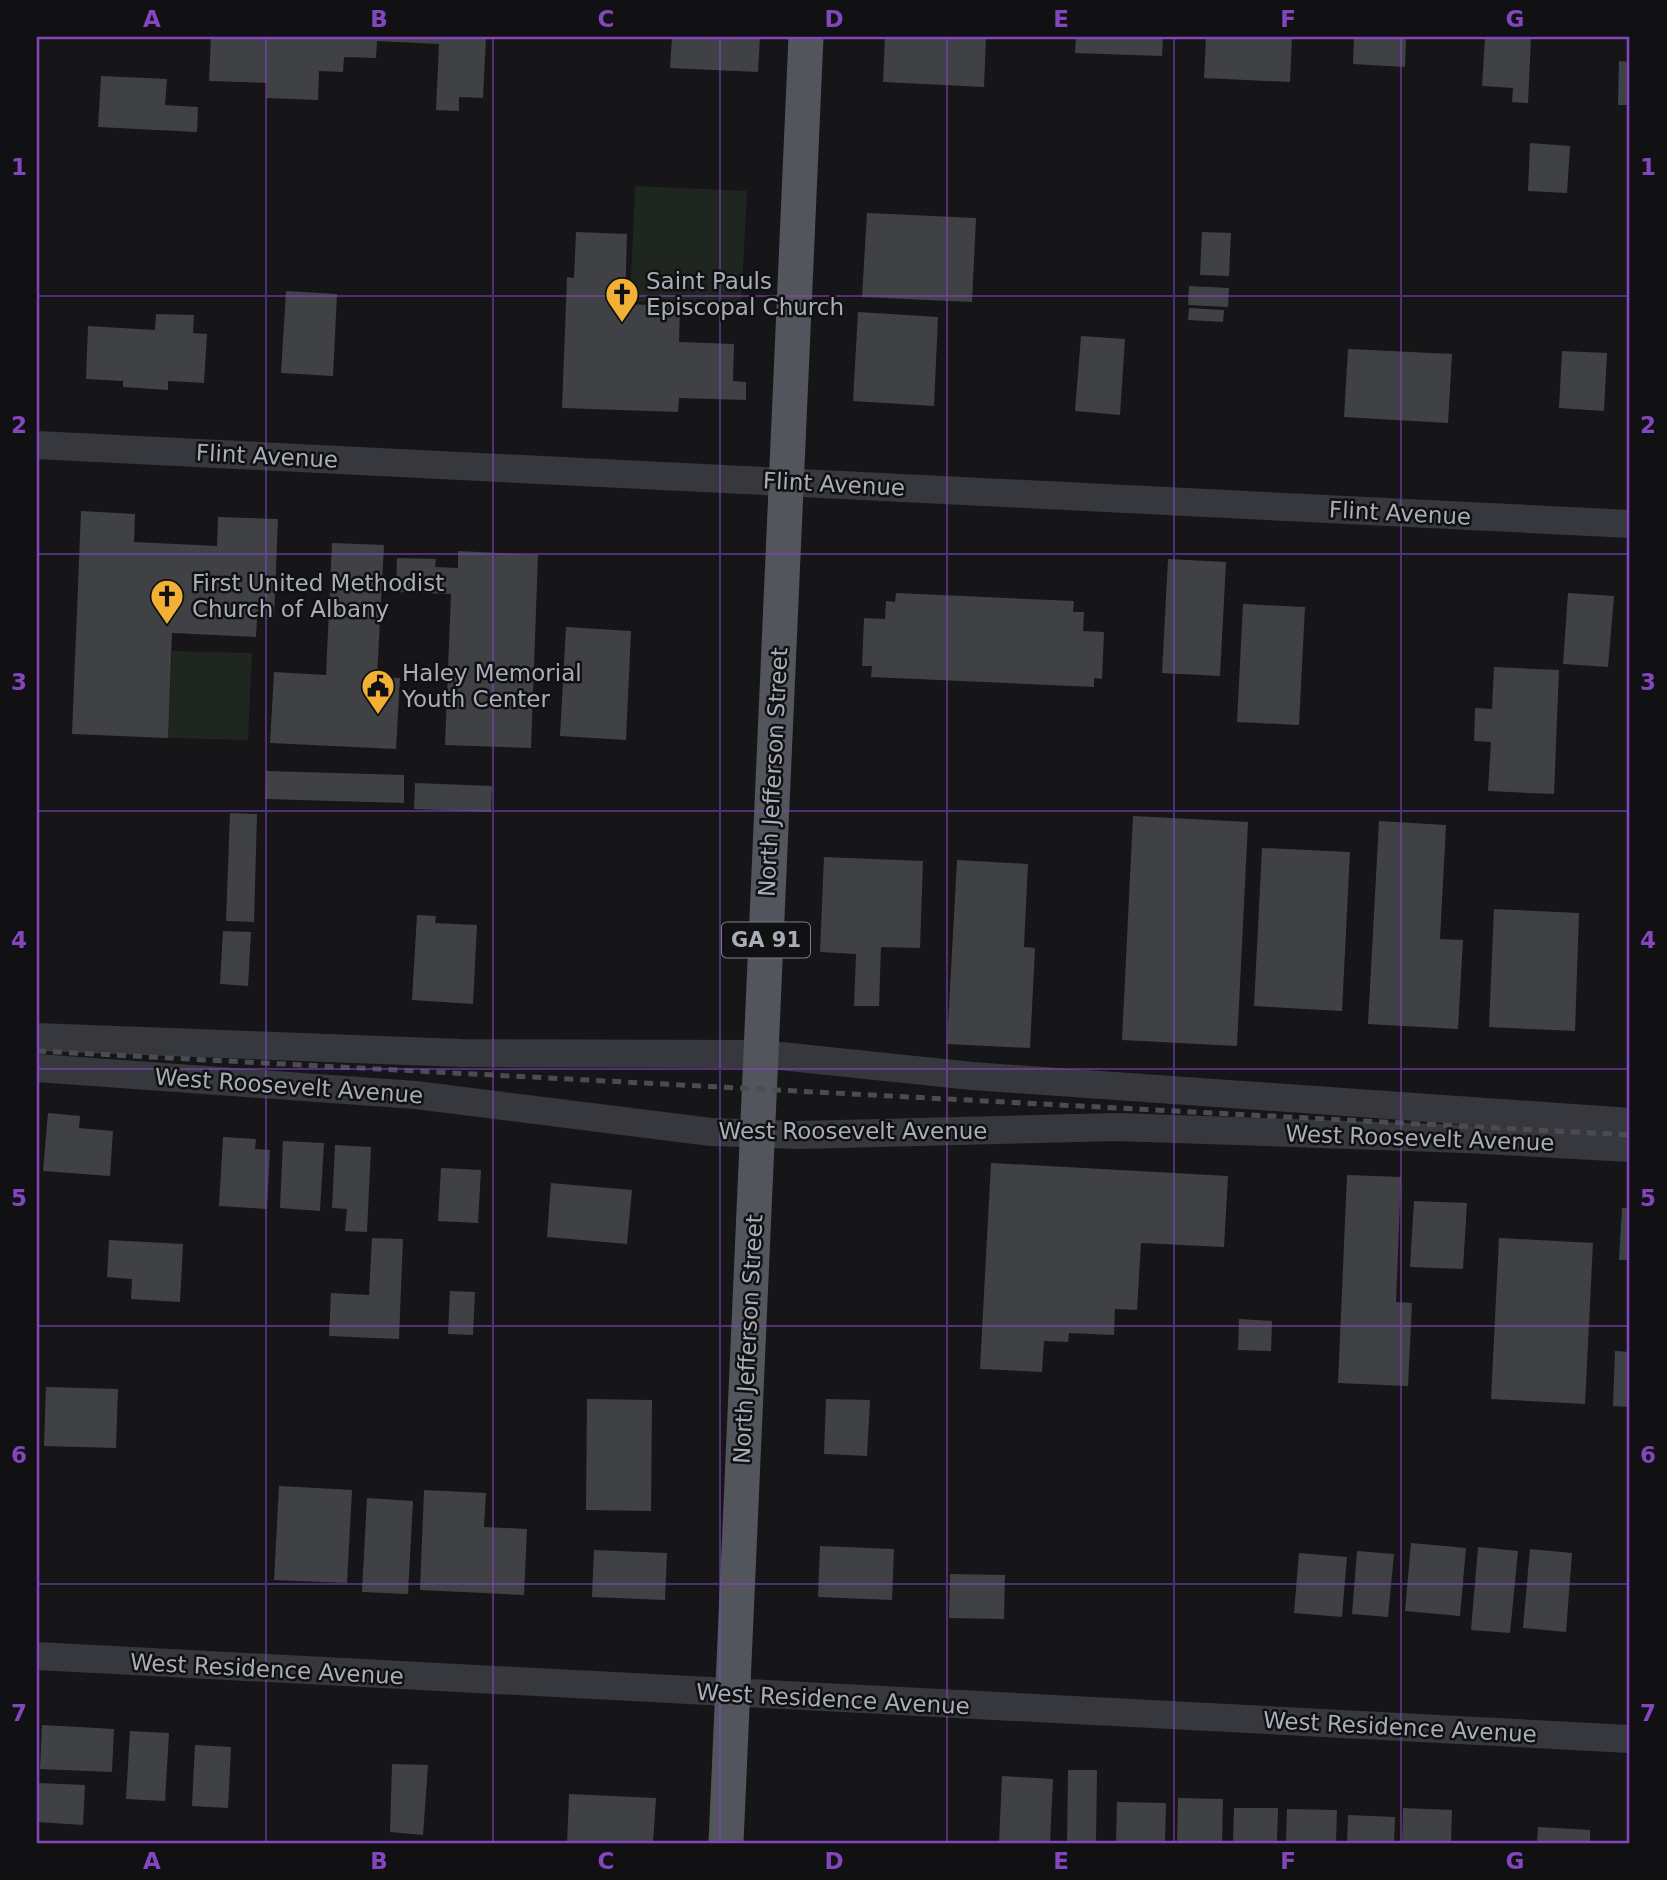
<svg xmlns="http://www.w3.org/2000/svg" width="1667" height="1880" font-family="'DejaVu Sans',sans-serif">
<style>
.green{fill:#1e261f}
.building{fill:#404145}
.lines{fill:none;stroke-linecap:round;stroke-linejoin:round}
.minor{stroke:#37383d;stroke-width:28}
.major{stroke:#53555c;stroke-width:35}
.rail{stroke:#4a4c52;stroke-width:5;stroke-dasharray:9 7;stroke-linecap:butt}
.grid{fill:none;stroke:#8446be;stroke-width:2;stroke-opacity:0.55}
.labels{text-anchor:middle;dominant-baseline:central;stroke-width:5;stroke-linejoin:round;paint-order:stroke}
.shield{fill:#111113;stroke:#7b7e86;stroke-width:2}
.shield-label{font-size:21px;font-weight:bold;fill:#a8adb8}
.poi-label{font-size:23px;fill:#a8adb8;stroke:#111113;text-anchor:start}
.street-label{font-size:23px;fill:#a8adb8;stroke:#111113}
.neatline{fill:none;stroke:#8446be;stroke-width:2.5}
.grid-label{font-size:23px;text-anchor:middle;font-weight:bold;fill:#8446be}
</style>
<rect width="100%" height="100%" fill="#161618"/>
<!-- green -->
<g class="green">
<polygon points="635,186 747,191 741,306 630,301"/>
<polygon points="172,651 252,653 248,740 168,738"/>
</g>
<!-- building -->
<g class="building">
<polygon points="211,37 486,37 483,98 459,97 459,111 436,110 439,44 377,41 376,58 344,57 343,72 319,71 318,100 266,98 267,83 209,81"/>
<polygon points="672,37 760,37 758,72 670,68"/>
<polygon points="885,37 986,37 984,87 883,82"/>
<polygon points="1076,37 1163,37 1162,56 1075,53"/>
<polygon points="1206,37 1292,37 1290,82 1204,78"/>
<polygon points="1354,37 1406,37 1405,67 1353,64"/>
<polygon points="1485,37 1531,37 1528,103 1512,102 1513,88 1482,86"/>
<polygon points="1619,61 1630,62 1630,105 1618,105"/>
<polygon points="101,76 167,79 165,105 198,107 197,132 98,127"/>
<polygon points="1530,143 1570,146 1567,193 1528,191"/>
<polygon points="867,213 976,218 972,302 862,297"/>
<polygon points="576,232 627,234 625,304 680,306 679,342 734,344 733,381 746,382 746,400 679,398 678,412 562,408 567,277 574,278"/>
<polygon points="1202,232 1231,233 1229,276 1200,275"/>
<polygon points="1189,286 1229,288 1228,307 1188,305"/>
<polygon points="286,291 337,294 333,376 281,373"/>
<polygon points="1189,308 1224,310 1223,322 1188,320"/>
<polygon points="858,312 938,317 934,406 853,401"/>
<polygon points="156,314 194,315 193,333 207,334 204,383 168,381 168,390 123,387 123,381 86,379 88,326 155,330"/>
<polygon points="1081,336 1125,339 1120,415 1075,411"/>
<polygon points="1348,349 1452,354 1448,423 1344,417"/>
<polygon points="1562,351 1607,353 1604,411 1559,408"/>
<polygon points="81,511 135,514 134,542 217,546 218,517 278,519 274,619 257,619 256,637 172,633 168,738 72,734"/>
<polygon points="332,543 384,545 377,677 400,678 396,749 270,743 274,672 326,675"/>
<polygon points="458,551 538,555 531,748 445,745 451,594 396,592 397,558 436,559 435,567 458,568"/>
<polygon points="1168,559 1226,562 1220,676 1162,673"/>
<polygon points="896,593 1074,601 1073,612 1084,612 1083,631 1104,632 1102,679 1094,678 1094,687 871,677 872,666 862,666 864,618 885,619 886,601 895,602"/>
<polygon points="1568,593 1614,596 1608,667 1563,664"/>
<polygon points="1243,604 1305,607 1299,725 1237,722"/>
<polygon points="566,627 631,631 626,740 560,736"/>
<polygon points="1494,667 1559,670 1554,794 1488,791 1491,742 1474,741 1475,708 1492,709"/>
<polygon points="266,771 404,775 404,803 265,799"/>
<polygon points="415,783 492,786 491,812 414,809"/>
<polygon points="230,813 257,814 254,922 226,921"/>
<polygon points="1133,816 1248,822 1237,1046 1122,1040"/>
<polygon points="1379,821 1446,825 1440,939 1463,940 1458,1029 1368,1024"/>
<polygon points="1262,848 1350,852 1342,1011 1254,1006"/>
<polygon points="824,857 923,861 920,948 881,947 879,1006 854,1006 856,954 820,952"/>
<polygon points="957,860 1028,864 1024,947 1035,948 1030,1048 947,1044"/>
<polygon points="1494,909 1579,913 1575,1031 1489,1027"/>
<polygon points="417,915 436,916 435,923 477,925 473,1004 412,1000"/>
<polygon points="223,931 251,932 248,986 220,984"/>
<polygon points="48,1113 80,1116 79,1128 113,1131 110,1176 43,1171"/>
<polygon points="223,1137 256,1139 255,1149 270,1150 267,1209 219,1206"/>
<polygon points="283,1141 324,1143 320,1211 280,1208"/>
<polygon points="335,1145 371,1147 367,1232 345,1231 347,1209 332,1208"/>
<polygon points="991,1163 1228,1176 1224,1247 1141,1243 1137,1310 1115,1309 1114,1335 1069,1333 1068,1342 1044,1341 1042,1372 980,1369"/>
<polygon points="441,1168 481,1170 478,1223 438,1221"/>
<polygon points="1347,1175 1401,1177 1396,1302 1412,1303 1408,1386 1338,1383"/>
<polygon points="551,1183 632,1190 627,1244 547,1237"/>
<polygon points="1414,1201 1467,1203 1463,1269 1410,1267"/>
<polygon points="1622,1208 1630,1208 1630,1260 1619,1260"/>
<polygon points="372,1238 403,1239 399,1339 329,1336 331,1293 369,1295"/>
<polygon points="1499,1238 1593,1243 1585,1404 1491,1399"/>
<polygon points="109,1240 183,1244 180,1302 131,1299 132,1279 107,1277"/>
<polygon points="450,1291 475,1292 473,1335 448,1334"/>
<polygon points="1239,1319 1272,1321 1271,1351 1238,1350"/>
<polygon points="1615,1351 1630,1352 1630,1407 1613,1406"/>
<polygon points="46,1387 118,1389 116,1448 44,1446"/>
<polygon points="587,1399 652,1400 651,1511 586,1510"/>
<polygon points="826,1399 870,1400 867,1456 824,1454"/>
<polygon points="279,1486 352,1490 347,1583 274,1580"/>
<polygon points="424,1490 486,1493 484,1527 527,1529 524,1595 420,1590"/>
<polygon points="367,1498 413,1501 408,1594 362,1592"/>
<polygon points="1411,1543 1466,1548 1460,1616 1405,1611"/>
<polygon points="820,1546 894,1549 892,1600 818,1597"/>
<polygon points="1478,1547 1518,1551 1510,1633 1471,1630"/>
<polygon points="1530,1549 1572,1553 1566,1632 1523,1628"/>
<polygon points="594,1550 667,1553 665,1600 592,1597"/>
<polygon points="1357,1551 1394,1554 1388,1617 1352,1614"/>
<polygon points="1299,1553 1347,1557 1342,1617 1294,1613"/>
<polygon points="950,1574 1005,1575 1004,1619 949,1618"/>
<polygon points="42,1725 114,1729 112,1772 40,1769"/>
<polygon points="130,1731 169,1733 165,1801 126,1799"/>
<polygon points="195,1745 231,1747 228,1808 192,1806"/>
<polygon points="392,1764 428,1765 423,1835 390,1832"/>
<polygon points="1068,1770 1097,1770 1096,1843 1067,1843"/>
<polygon points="1002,1776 1053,1779 1050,1843 999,1843"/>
<polygon points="37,1783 85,1785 83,1825 37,1822"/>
<polygon points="569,1794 656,1798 653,1843 567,1843"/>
<polygon points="1178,1798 1223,1799 1222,1843 1177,1843"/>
<polygon points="1117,1802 1166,1803 1165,1843 1116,1843"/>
<polygon points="1234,1808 1278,1808 1277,1843 1233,1843"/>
<polygon points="1403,1808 1452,1810 1451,1843 1402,1843"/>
<polygon points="1287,1809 1337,1810 1336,1843 1286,1843"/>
<polygon points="1348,1815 1395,1817 1394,1843 1347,1843"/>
<polygon points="1538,1827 1590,1830 1590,1843 1537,1843"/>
</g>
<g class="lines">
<!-- minor -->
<g class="minor">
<polyline points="37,445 1630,524"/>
<polyline points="37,1037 461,1053 761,1054 972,1076 1630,1122"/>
<polyline points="37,1068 416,1095 711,1132 799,1135 1117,1127 1465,1139 1630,1148"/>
<polyline points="37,1656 1630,1739"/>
</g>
<!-- major -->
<polyline class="major" points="726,1843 806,37"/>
<!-- rail -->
<polyline class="rail" points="37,1051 1630,1135"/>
</g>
<!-- grid -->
<path class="grid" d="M266 37V1843M493 37V1843M720 37V1843M947 37V1843M1174 37V1843M1401 37V1843M37 296H1630M37 554H1630M37 811H1630M37 1069H1630M37 1326H1630M37 1584H1630"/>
<!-- icons -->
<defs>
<symbol id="church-pin" viewBox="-11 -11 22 30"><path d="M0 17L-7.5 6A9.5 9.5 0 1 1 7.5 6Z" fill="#f2b134" stroke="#111113"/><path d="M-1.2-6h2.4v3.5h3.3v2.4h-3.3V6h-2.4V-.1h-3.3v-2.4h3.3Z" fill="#111"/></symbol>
<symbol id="civic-pin" viewBox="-11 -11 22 30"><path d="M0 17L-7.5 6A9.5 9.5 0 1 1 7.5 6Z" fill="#f2b134" stroke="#111113"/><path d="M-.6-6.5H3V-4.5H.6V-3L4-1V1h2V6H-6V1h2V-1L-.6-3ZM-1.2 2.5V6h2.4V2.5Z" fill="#111"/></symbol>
</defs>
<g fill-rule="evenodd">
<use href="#church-pin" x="603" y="275" width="38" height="52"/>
<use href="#church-pin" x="148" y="577" width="38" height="52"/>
<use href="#civic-pin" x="359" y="667" width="38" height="52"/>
</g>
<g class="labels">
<!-- shield labels -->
<rect class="shield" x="722" y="922.5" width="88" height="35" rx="5"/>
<g class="shield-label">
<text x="766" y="940">GA 91</text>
</g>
<!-- poi labels -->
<g class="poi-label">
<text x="646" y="281">Saint Pauls<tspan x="646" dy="26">Episcopal Church</tspan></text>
<text x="192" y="583">First United Methodist<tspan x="192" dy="26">Church of Albany</tspan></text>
<text x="402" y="673">Haley Memorial<tspan x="402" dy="26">Youth Center</tspan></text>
</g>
<!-- street labels -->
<g class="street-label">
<text transform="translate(267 456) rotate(3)">Flint Avenue</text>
<text transform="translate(834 484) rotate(3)">Flint Avenue</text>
<text transform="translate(1400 513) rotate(3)">Flint Avenue</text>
<text transform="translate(773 772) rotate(-87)">North Jefferson Street</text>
<text transform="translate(289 1086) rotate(4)">West Roosevelt Avenue</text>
<text x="853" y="1131">West Roosevelt Avenue</text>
<text transform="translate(1420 1138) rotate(2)">West Roosevelt Avenue</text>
<text transform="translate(748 1339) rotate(-87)">North Jefferson Street</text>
<text transform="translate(267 1669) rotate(3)">West Residence Avenue</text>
<text transform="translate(833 1699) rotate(3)">West Residence Avenue</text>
<text transform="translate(1400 1727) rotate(3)">West Residence Avenue</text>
</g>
</g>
<!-- border -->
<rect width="1667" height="1880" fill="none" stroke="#111113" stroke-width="77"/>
<rect x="38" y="38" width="1590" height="1804" class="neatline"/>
<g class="grid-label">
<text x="152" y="27">A</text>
<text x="379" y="27">B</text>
<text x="606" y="27">C</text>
<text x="834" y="27">D</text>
<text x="1061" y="27">E</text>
<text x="1288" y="27">F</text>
<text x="1515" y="27">G</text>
<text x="19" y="175">1</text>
<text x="1648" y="175">1</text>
<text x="19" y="433">2</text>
<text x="1648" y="433">2</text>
<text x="19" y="690">3</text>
<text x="1648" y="690">3</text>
<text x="19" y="948">4</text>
<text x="1648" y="948">4</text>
<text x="19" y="1206">5</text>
<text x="1648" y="1206">5</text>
<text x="19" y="1463">6</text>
<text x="1648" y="1463">6</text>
<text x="19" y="1721">7</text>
<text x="1648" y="1721">7</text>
<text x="152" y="1869">A</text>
<text x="379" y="1869">B</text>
<text x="606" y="1869">C</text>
<text x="834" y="1869">D</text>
<text x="1061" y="1869">E</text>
<text x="1288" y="1869">F</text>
<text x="1515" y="1869">G</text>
</g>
</svg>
